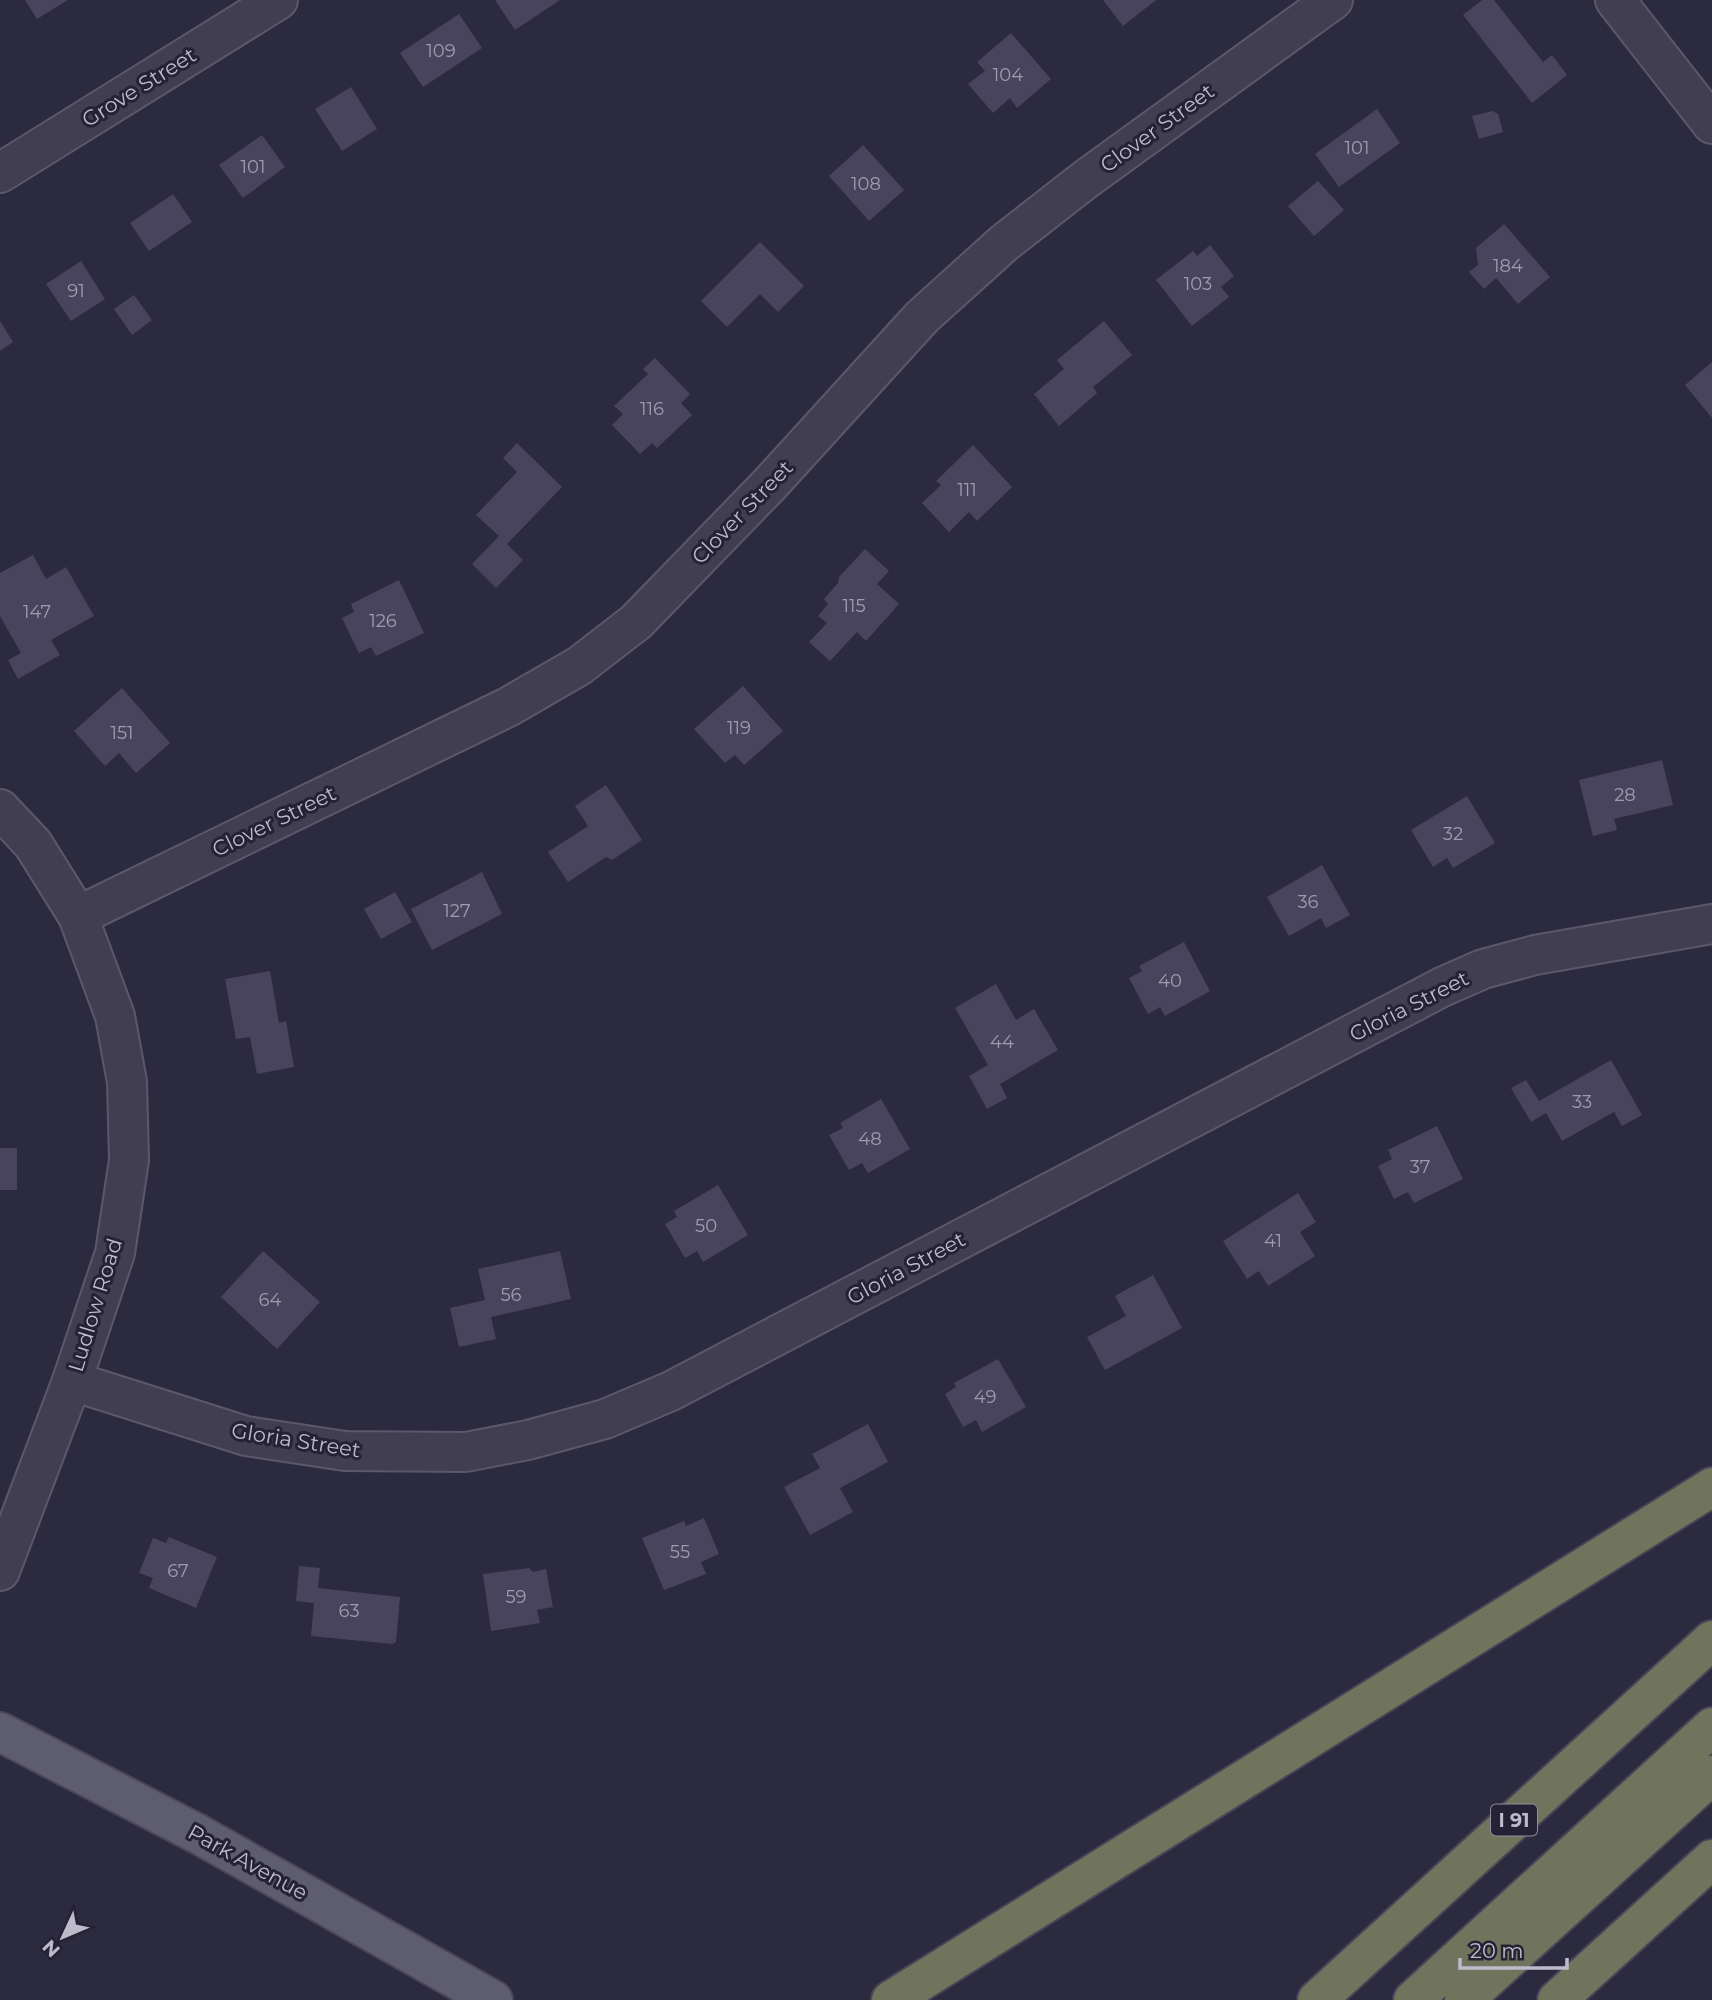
<svg xmlns="http://www.w3.org/2000/svg" width="1712" height="2000" font-family="Montserrat,sans-serif">
<style>
.building{fill:#48445d}
.lines{fill:none;stroke-linecap:round;stroke-linejoin:round}
.minor-casing{stroke:#5b586a;stroke-width:42}
.major-casing{stroke:#4a4759;stroke-width:42}
.highway-casing{stroke:#484557;stroke-width:42}
.minor{stroke:#403e50;stroke-width:38}
.major{stroke:#5e5c6f;stroke-width:38}
.highway{stroke:#71745c;stroke-width:38}
.labels{text-anchor:middle;dominant-baseline:central;stroke-width:6;stroke-linejoin:round;paint-order:stroke}
.number-label{font-size:18px;fill:#a09caf}
.shield{fill:#252235;stroke:#8f8c9d;stroke-width:2}
.shield-label{font-size:19px;font-weight:bold;fill:#bdbaca}
.street-label{font-size:21px;fill:#bdbaca;stroke:#252235}
</style>
<rect width="100%" height="100%" fill="#2c2a3f"/>
<!-- building -->
<g class="building">
<polygon points="25,0 68,0 37,19"/>
<polygon points="495,0 560,0 515,30"/>
<polygon points="1103,0 1156,0 1123,26"/>
<polygon points="1482,0 1494,0 1543,62 1552,55 1567,75 1532,103 1463,15"/>
<polygon points="459,14 482,48 423,87 400,53"/>
<polygon points="1011,33 1051,79 1017,108 1010,98 993,113 968,84 985,71 977,62"/>
<polygon points="351,87 377,129 342,151 315,109"/>
<polygon points="1377,109 1400,143 1339,187 1315,154"/>
<polygon points="1492,111 1498,114 1503,132 1479,139 1472,116"/>
<polygon points="262,135 285,167 243,198 219,165"/>
<polygon points="863,145 904,190 869,221 829,176"/>
<polygon points="1318,181 1344,210 1314,236 1288,206"/>
<polygon points="173,194 192,222 149,251 130,223"/>
<polygon points="1504,224 1550,277 1518,304 1496,278 1484,289 1469,272 1478,265 1476,248"/>
<polygon points="760,242 804,286 778,312 760,294 727,327 701,301"/>
<polygon points="1210,245 1234,276 1221,287 1229,297 1192,326 1156,280 1193,251 1197,256"/>
<polygon points="81,261 105,299 71,321 46,284"/>
<polygon points="134,295 152,320 132,335 114,309"/>
<polygon points="0,321 13,342 0,351"/>
<polygon points="1104,321 1132,355 1093,387 1097,393 1059,426 1034,394 1064,369 1057,360"/>
<polygon points="655,358 690,394 681,403 692,415 657,448 652,443 640,454 612,425 623,414 614,406 648,374 643,369"/>
<polygon points="1712,362 1712,418 1685,385"/>
<polygon points="517,443 562,487 507,544 523,560 496,588 472,564 499,536 476,515 517,472 503,458"/>
<polygon points="973,445 1012,487 977,521 969,512 949,532 922,503 941,485 936,481"/>
<polygon points="865,549 889,571 877,584 899,604 866,641 857,632 830,661 809,642 827,623 818,616 828,604 824,599 838,583 839,577"/>
<polygon points="33,555 46,579 66,567 94,616 51,640 60,655 18,679 8,660 21,653 0,616 0,573"/>
<polygon points="399,580 424,633 376,656 371,647 359,653 342,618 354,612 351,604"/>
<polygon points="743,686 783,731 744,765 735,755 725,763 694,729"/>
<polygon points="122,688 170,743 136,773 119,753 105,766 74,731"/>
<polygon points="1662,760 1673,805 1614,819 1617,830 1593,836 1579,780"/>
<polygon points="606,785 642,840 612,860 606,857 568,882 548,852 588,826 575,806"/>
<polygon points="1467,796 1495,843 1453,868 1447,858 1433,867 1411,830"/>
<polygon points="1322,865 1350,915 1326,928 1321,918 1289,936 1267,897"/>
<polygon points="482,872 502,914 432,950 411,909"/>
<polygon points="395,892 412,922 381,939 364,909"/>
<polygon points="1184,942 1210,991 1165,1016 1160,1007 1148,1014 1129,978 1142,971 1139,966"/>
<polygon points="270,971 279,1023 286,1021 294,1067 257,1074 250,1037 236,1039 225,979"/>
<polygon points="996,984 1016,1020 1034,1009 1058,1050 1000,1084 1007,1098 987,1109 969,1076 988,1065 955,1008"/>
<polygon points="1611,1060 1642,1115 1622,1126 1614,1112 1562,1141 1546,1113 1531,1122 1511,1088 1526,1080 1539,1101"/>
<polygon points="881,1099 910,1149 868,1173 862,1163 849,1170 829,1135 843,1128 840,1123"/>
<polygon points="1437,1126 1463,1179 1414,1203 1408,1192 1394,1199 1378,1166 1392,1159 1388,1150"/>
<rect x="0" y="1148" width="17" height="42"/>
<polygon points="718,1185 748,1235 703,1262 697,1251 685,1258 665,1224 677,1217 674,1211"/>
<polygon points="1298,1193 1316,1222 1300,1232 1315,1256 1268,1286 1259,1271 1247,1279 1223,1241"/>
<polygon points="263,1251 320,1302 277,1349 221,1297"/>
<polygon points="560,1251 571,1299 491,1317 496,1339 459,1347 450,1308 485,1300 478,1269"/>
<polygon points="1153,1275 1182,1328 1105,1370 1087,1337 1126,1316 1115,1296"/>
<polygon points="998,1359 1026,1407 982,1432 976,1420 963,1427 945,1394 956,1387 954,1383"/>
<polygon points="868,1424 888,1462 840,1488 853,1512 810,1535 784,1487 820,1468 812,1454"/>
<polygon points="704,1518 719,1554 701,1562 706,1574 664,1590 642,1538 684,1521 686,1526"/>
<polygon points="169,1537 217,1557 196,1608 149,1588 153,1578 139,1573 153,1538 166,1543"/>
<polygon points="299,1566 320,1568 318,1588 400,1597 396,1642 392,1644 311,1636 314,1603 296,1601"/>
<polygon points="529,1568 533,1572 546,1569 553,1607 537,1610 540,1623 491,1631 483,1574"/>
</g>
<g class="lines">
<defs>
<g id="minor">
<polyline points="1615,0 1712,124"/>
<polyline points="0,173 278,0"/>
<polyline points="0,809 33,844 78,916 115,1016 127,1082 129,1160 115,1253 72,1381 0,1571"/>
<polyline points="78,916 508,707 579,666 636,622 769,485 922,317 1004,243 1086,179 1333,0"/>
<polyline points="72,1381 246,1436 345,1451 466,1452 528,1440 605,1419 671,1391 1442,987 1483,969 1535,955 1712,924"/>
</g>
<polyline id="major" points="0,1732 198,1834 493,2000"/>
<g id="highway">
<polyline points="891,2000 1712,1487"/>
<polyline points="1317,2000 1712,1640"/>
<polyline points="1413,2000 1712,1727"/>
<polyline points="1464,2000 1712,1775"/>
<polyline points="1557,2000 1712,1859"/>
</g>
</defs>
<!-- minor casing -->
<use href="#minor" class="minor-casing"/>
<!-- major casing -->
<use href="#major" class="major-casing"/>
<!-- highway casing -->
<use href="#highway" class="highway-casing"/>
<!-- minor -->
<use href="#minor" class="minor"/>
<!-- major -->
<use href="#major" class="major"/>
<!-- highway -->
<use href="#highway" class="highway"/>
</g>
<g class="labels">
<!-- number labels -->
<g class="number-label">
<text x="441" y="51">109</text>
<text x="1008" y="75">104</text>
<text x="1357" y="148">101</text>
<text x="253" y="167">101</text>
<text x="866" y="184">108</text>
<text x="1508" y="266">184</text>
<text x="1198" y="284">103</text>
<text x="76" y="291">91</text>
<text x="652" y="409">116</text>
<text x="967" y="490">111</text>
<text x="854" y="606">115</text>
<text x="37" y="612">147</text>
<text x="383" y="621">126</text>
<text x="739" y="728">119</text>
<text x="122" y="733">151</text>
<text x="1625" y="795">28</text>
<text x="1453" y="834">32</text>
<text x="1308" y="902">36</text>
<text x="457" y="911">127</text>
<text x="1170" y="981">40</text>
<text x="1002" y="1042">44</text>
<text x="1582" y="1102">33</text>
<text x="870" y="1139">48</text>
<text x="1420" y="1167">37</text>
<text x="706" y="1226">50</text>
<text x="1273" y="1241">41</text>
<text x="511" y="1295">56</text>
<text x="270" y="1300">64</text>
<text x="985" y="1397">49</text>
<text x="680" y="1552">55</text>
<text x="178" y="1571">67</text>
<text x="516" y="1597">59</text>
<text x="349" y="1611">63</text>
</g>
<!-- shield labels -->
<rect class="shield" x="1491" y="1804.5" width="46" height="31" rx="5"/>
<g class="shield-label">
<text x="1514" y="1820">I 91</text>
</g>
<!-- street labels -->
<g class="street-label">
<text transform="translate(139 87) rotate(-32)">Grove Street</text>
<text transform="translate(1157 128) rotate(-36)">Clover Street</text>
<text transform="translate(742 512) rotate(-46)">Clover Street</text>
<text transform="translate(274 821) rotate(-26)">Clover Street</text>
<text transform="translate(1409 1006) rotate(-27)">Gloria Street</text>
<text transform="translate(906 1268) rotate(-28)">Gloria Street</text>
<text transform="translate(95 1305) rotate(-73)">Ludlow Road</text>
<text transform="translate(296 1440) rotate(9)">Gloria Street</text>
<text transform="translate(248 1862) rotate(29)">Park Avenue</text>
</g>
</g>
<!-- north arrow -->
<g transform="translate(63 1937) rotate(226)" stroke="#252235" stroke-width="5" paint-order="stroke">
<path d="M0-5L12 26L0 18L-12 26Z" fill="#bdbaca"/>
<text y="-10" font-size="19" font-weight="bold" text-anchor="middle" fill="#bdbaca">N</text>
</g>
<!-- scale -->
<path d="M1460 1958v10h107v-10" fill="none" stroke="#bdbaca" stroke-width="3.5"/>
<text x="1470" y="1958" font-size="21" fill="#bdbaca" stroke="#252235" stroke-width="5" paint-order="stroke">20 m</text>
</svg>
